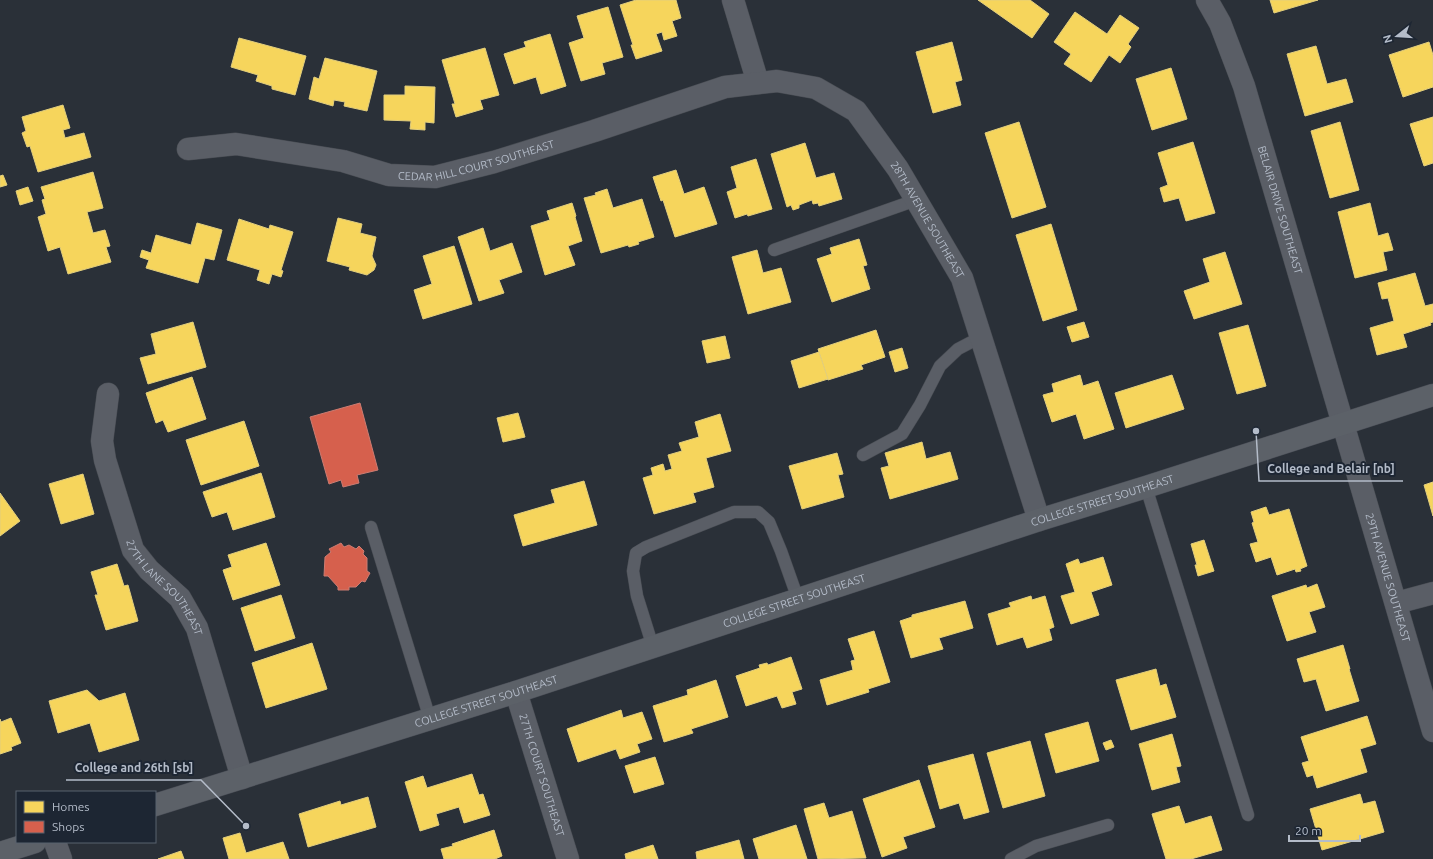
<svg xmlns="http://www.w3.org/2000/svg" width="1433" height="859" font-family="Ubuntu,sans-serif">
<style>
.homes{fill:#f6d55c;stroke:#e2ce7d}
.shops{fill:#d6604d;stroke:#cc7c72}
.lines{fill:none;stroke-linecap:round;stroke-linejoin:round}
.lane-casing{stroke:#484c53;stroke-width:13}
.street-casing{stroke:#484c53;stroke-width:23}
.primary-casing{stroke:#484c55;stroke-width:23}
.lane{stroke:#5a5e66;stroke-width:12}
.street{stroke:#5a5e66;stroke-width:22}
.primary{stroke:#5c6168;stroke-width:22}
.labels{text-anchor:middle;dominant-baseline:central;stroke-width:4;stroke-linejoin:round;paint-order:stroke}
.street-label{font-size:11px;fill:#b4bcc9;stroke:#1d2633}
.leader{fill:none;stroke:#b4bcc9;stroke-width:1.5}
.callout-dot{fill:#b4bcc9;stroke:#1d2633;stroke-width:1.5}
.callout-label{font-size:12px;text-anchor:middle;font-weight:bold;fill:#b4bcc9;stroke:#1d2633;stroke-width:4;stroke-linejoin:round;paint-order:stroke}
</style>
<rect width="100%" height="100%" fill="#2a3038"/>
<!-- homes -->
<g class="homes">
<polygon points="636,0 676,0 681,18 672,21 677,36 664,40 662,32 656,34 662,51 636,59 631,45 633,45 620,5"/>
<polygon points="978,0 1030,0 1049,14 1032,38"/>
<polygon points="1270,0 1318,0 1274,13"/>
<polygon points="608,7 623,57 602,63 605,74 581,81 569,43 584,38 577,16"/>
<polygon points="1075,12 1107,34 1120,15 1139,28 1128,44 1131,47 1120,63 1109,55 1091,82 1064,64 1071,54 1054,42"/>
<polygon points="550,34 566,86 541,94 536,77 514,84 504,54 526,47 524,42"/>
<polygon points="239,38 306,56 295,95 272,89 272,86 256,81 258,75 231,67"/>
<polygon points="952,42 962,80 955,82 961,105 933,113 916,52"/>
<polygon points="1429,42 1433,55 1433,87 1403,97 1389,55"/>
<polygon points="1316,46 1327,84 1346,79 1353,102 1305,116 1287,54"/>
<polygon points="485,48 499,95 480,100 483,109 456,117 452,104 455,104 442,60"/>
<polygon points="325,58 377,71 367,111 344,106 345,102 334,100 333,106 309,99 314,77 319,79"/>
<polygon points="1171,68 1187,119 1152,130 1136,79"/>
<polygon points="405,86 435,87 434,123 425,122 425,130 410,129 411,121 384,120 384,95 405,95"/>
<polygon points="63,105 70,128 63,130 65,138 84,133 91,157 38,172 30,146 27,147 22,133 26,131 22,117"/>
<polygon points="1433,117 1433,163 1424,166 1410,124"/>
<polygon points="1019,122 1046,207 1012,218 985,133"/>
<polygon points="1340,122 1359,190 1330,198 1311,131"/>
<polygon points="1193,142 1215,213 1186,221 1179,198 1164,202 1160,188 1168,185 1158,153"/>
<polygon points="805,143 816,178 834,173 842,199 819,206 818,203 813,204 812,200 799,205 799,208 793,210 791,205 787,207 771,154"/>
<polygon points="756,159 772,209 748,216 747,214 735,218 727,192 737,188 731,167"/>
<polygon points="676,170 684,194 704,187 717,224 675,237 663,200 661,201 653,177"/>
<polygon points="93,172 103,208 87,212 93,233 105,230 110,246 106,247 111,262 68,274 60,247 48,251 38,217 46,214 42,200 45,199 41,187"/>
<polygon points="3,175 7,185 0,187 0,176"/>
<polygon points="28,187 33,201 20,205 16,191"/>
<polygon points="607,189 613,208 642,199 654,237 638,242 639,244 629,247 628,245 601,253 584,198 596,195 595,193"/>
<polygon points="572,203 576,216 575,217 582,241 568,246 575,265 545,275 531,226 550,220 547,211"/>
<polygon points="1370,203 1378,236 1388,233 1393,250 1383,252 1387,270 1355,278 1338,212"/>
<polygon points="338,218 362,224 360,233 376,237 372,256 376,265 374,270 367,275 349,270 350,267 327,261"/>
<polygon points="239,219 269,229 270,225 293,232 281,270 283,271 281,277 272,274 269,284 257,280 260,270 227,260"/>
<polygon points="197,223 222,230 214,260 205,258 198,283 146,268 149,260 140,257 142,250 151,253 156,235 191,245"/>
<polygon points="1051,224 1077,310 1043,321 1016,235"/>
<polygon points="483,228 490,251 512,243 522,272 499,280 504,293 479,301 458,237"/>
<polygon points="859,239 867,265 863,266 870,289 832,302 817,259 832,254 830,248"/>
<polygon points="454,246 472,304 423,319 414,290 432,284 423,256"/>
<polygon points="757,250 763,273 781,268 791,302 748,314 732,257"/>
<polygon points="1225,252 1242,304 1194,319 1184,291 1210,282 1203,259"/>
<polygon points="1415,273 1425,306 1433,304 1433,322 1430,323 1431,325 1403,334 1407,347 1377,355 1370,328 1394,321 1388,298 1382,299 1378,283"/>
<polygon points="193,322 206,367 148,384 140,358 156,354 151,334"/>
<polygon points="1084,322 1089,337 1072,342 1067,327"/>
<polygon points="1248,325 1266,386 1237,394 1219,333"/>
<polygon points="876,330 885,357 861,365 863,369 828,380 818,349"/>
<polygon points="725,336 730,358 707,363 702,341"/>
<polygon points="902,348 908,368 895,372 889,352"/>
<polygon points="819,352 828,379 799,388 791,361"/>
<polygon points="1080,375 1083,386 1098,381 1114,429 1084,439 1076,414 1052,422 1043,395 1054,392 1052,384"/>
<polygon points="1172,375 1184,409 1126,428 1115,393"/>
<polygon points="192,377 206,419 168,432 163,420 156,423 146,393"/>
<polygon points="518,413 525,437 503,442 497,418"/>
<polygon points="720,414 731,451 706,458 714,487 693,493 696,502 654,514 643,478 653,475 651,468 663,464 665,471 672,469 668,455 682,451 679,443 699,437 695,422"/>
<polygon points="244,421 259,466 201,485 186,440"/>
<polygon points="922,442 926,459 950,452 958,479 890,499 881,468 889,466 885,453"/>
<polygon points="837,453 843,474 838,475 844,497 802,509 789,466"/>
<polygon points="261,473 275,517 233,530 227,512 212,517 203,492"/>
<polygon points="83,474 94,514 61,524 49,484"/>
<polygon points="584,481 597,525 523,546 514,515 555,503 551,490"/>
<polygon points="1433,482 1433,516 1424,485"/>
<polygon points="0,493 20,521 0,536"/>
<polygon points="1266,507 1269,515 1289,509 1307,566 1300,569 1301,571 1296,572 1295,569 1277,575 1271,557 1256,562 1250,544 1258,542 1252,523 1254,522 1251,512"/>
<polygon points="1204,540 1214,571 1198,576 1195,565 1197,565 1191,544"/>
<polygon points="266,543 280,585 233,600 223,570 232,567 228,555"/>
<polygon points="1103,557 1112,585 1091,592 1099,615 1071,624 1061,596 1075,592 1066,564 1078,559 1080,564"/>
<polygon points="117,564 124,586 128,585 138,621 106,630 95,595 98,595 91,572"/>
<polygon points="1317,584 1325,607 1309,612 1316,632 1287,641 1272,596 1306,585 1307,588"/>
<polygon points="281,595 295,638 255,651 241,608"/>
<polygon points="1031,596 1032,600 1045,596 1054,627 1049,629 1052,640 1027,648 1023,637 997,645 988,614 1011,607 1009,603"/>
<polygon points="965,601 973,628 939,638 943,649 911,658 900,621 912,617 912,615"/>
<polygon points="874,631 890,682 868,689 869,692 827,705 820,680 853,670 851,661 855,660 848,639"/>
<polygon points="312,643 327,689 266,708 252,663"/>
<polygon points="1343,645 1350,669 1349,669 1359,701 1326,711 1316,679 1304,682 1297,659"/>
<polygon points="791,657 802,689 792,692 796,704 782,708 777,696 746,706 736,676 760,668 759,665 767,663 768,665"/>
<polygon points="1156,669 1160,686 1166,684 1176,717 1131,730 1116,680"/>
<polygon points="716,680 728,717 691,729 693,733 664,742 653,706 688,695 687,690"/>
<polygon points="87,690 99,701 125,693 139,740 99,752 90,723 58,733 49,701"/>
<polygon points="621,710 623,718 642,712 652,739 637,744 640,752 620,759 616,749 578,762 567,729"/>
<polygon points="1367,716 1376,744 1360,749 1367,772 1317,788 1313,775 1307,777 1302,763 1309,761 1301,737"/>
<polygon points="11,718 21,743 11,747 12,750 0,754 0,719 1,722"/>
<polygon points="1088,722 1099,761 1056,773 1045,734"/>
<polygon points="1172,734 1181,766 1176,767 1180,782 1152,790 1139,744"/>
<polygon points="1111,740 1114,747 1106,750 1103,743"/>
<polygon points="1030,741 1045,796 1003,808 987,753"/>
<polygon points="973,754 989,812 964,819 959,803 940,809 928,766"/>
<polygon points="655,757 664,784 634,793 625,766"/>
<polygon points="472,774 479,795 483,794 490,815 464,823 459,807 436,814 439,825 420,831 405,782 423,776 427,788"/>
<polygon points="919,780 935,827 903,837 907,848 882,857 863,799"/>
<polygon points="1360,794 1363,804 1375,801 1384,832 1322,850 1310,809"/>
<polygon points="368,797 376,827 308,847 299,814 340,801 341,805"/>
<polygon points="824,803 829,818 852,811 866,858 818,859 804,809"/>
<polygon points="1179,806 1185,824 1211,816 1222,850 1191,859 1166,859 1152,814"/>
<polygon points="796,825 807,859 759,859 753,839"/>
<polygon points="494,830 502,856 495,859 444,859 441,849 453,846 452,844"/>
<polygon points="240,833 246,853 283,842 289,859 229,859 223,838"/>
<polygon points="739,840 744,859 697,859 696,852"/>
<polygon points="653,845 658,859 626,859 625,854"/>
<polygon points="181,851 184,859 158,859"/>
</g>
<!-- shops -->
<g class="shops">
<polygon points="360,403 378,470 357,475 359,483 343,487 341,480 329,484 310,417"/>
<polygon points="341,543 344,547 349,545 356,549 359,546 364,551 363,554 367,558 367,571 370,573 365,582 362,581 356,587 349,587 349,590 338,590 338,587 328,576 324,576 325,557 331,552 329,549"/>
</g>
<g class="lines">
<defs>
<g id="lane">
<polyline points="774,250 916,200"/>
<polyline points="863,455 902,434 920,405 940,366 958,349 981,337"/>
<polyline points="1146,487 1248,815"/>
<polyline points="371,527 430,719"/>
<polyline points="653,647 637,596 633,571 636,553 646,547 734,512 758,512 769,522 781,551 798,599"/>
<polyline points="1011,859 1036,846 1108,825"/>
</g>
<g id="street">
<polyline points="733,0 758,83"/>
<path id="s1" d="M1207 0 1220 23 1244 86 1433 731"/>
<path id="s2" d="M188 149 236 144 343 161 389 175 435 177 494 162 594 131 725 87 777 81 816 88 856 111 898 169 962 278 1039 520"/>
<path id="s3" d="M108 394 102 441 105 460 133 550 149 570 180 598 197 628 242 778"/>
<polyline points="1396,603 1433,593"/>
<path id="s4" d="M516 692 568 859"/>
<polyline points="55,842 61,859"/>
</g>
<g id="primary">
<path id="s5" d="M155 805 516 692 1039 520 1146 487 1433 395"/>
<polyline points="0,853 35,842"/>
</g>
</defs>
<!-- lane casing -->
<use href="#lane" class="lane-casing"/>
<!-- street casing -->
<use href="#street" class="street-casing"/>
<!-- primary casing -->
<use href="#primary" class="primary-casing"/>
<!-- lane -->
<use href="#lane" class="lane"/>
<!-- street -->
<use href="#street" class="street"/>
<!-- primary -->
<use href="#primary" class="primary"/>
</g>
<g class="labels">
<!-- street labels -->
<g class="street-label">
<text stroke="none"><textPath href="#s2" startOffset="294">CEDAR HILL COURT SOUTHEAST</textPath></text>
<text stroke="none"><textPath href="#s1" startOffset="223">BELAIR DRIVE SOUTHEAST</textPath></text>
<text stroke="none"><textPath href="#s2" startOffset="823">28TH AVENUE SOUTHEAST</textPath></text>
<text stroke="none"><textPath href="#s5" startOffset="995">COLLEGE STREET SOUTHEAST</textPath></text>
<text stroke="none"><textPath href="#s1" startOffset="606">29TH AVENUE SOUTHEAST</textPath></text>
<text stroke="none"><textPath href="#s3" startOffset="210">27TH LANE SOUTHEAST</textPath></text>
<text stroke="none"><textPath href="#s5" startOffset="671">COLLEGE STREET SOUTHEAST</textPath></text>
<text stroke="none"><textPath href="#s5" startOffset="347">COLLEGE STREET SOUTHEAST</textPath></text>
<text stroke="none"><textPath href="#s4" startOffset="87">27TH COURT SOUTHEAST</textPath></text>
</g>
</g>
<!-- callouts -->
<path class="leader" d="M1256 431L1259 481H1403M246 826L201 780H66"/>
<g class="callout-dot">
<circle cx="1256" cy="431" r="4"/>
<circle cx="246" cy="826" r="4"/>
</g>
<g class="callout-label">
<text x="1331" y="473">College and Belair [nb]</text>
<text x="134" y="772">College and 26th [sb]</text>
</g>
<!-- legend -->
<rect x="16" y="791" width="140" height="52" fill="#1d2633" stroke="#59626f"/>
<rect x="24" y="801" width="20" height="12" fill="#f6d55c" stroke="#59626f"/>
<text x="52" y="811" font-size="12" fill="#b4bcc9">Homes</text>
<rect x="24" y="821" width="20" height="12" fill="#d6604d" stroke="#59626f"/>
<text x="52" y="831" font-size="12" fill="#b4bcc9">Shops</text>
<!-- north arrow -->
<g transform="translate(1397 36) rotate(253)" stroke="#1d2633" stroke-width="3" paint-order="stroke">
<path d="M0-3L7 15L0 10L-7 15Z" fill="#b4bcc9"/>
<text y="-6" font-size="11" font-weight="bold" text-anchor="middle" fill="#b4bcc9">N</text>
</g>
<!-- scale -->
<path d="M1289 835v6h71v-6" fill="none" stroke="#b4bcc9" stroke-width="2"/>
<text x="1295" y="835" font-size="12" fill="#b4bcc9" stroke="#1d2633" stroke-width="3" paint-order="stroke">20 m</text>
</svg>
